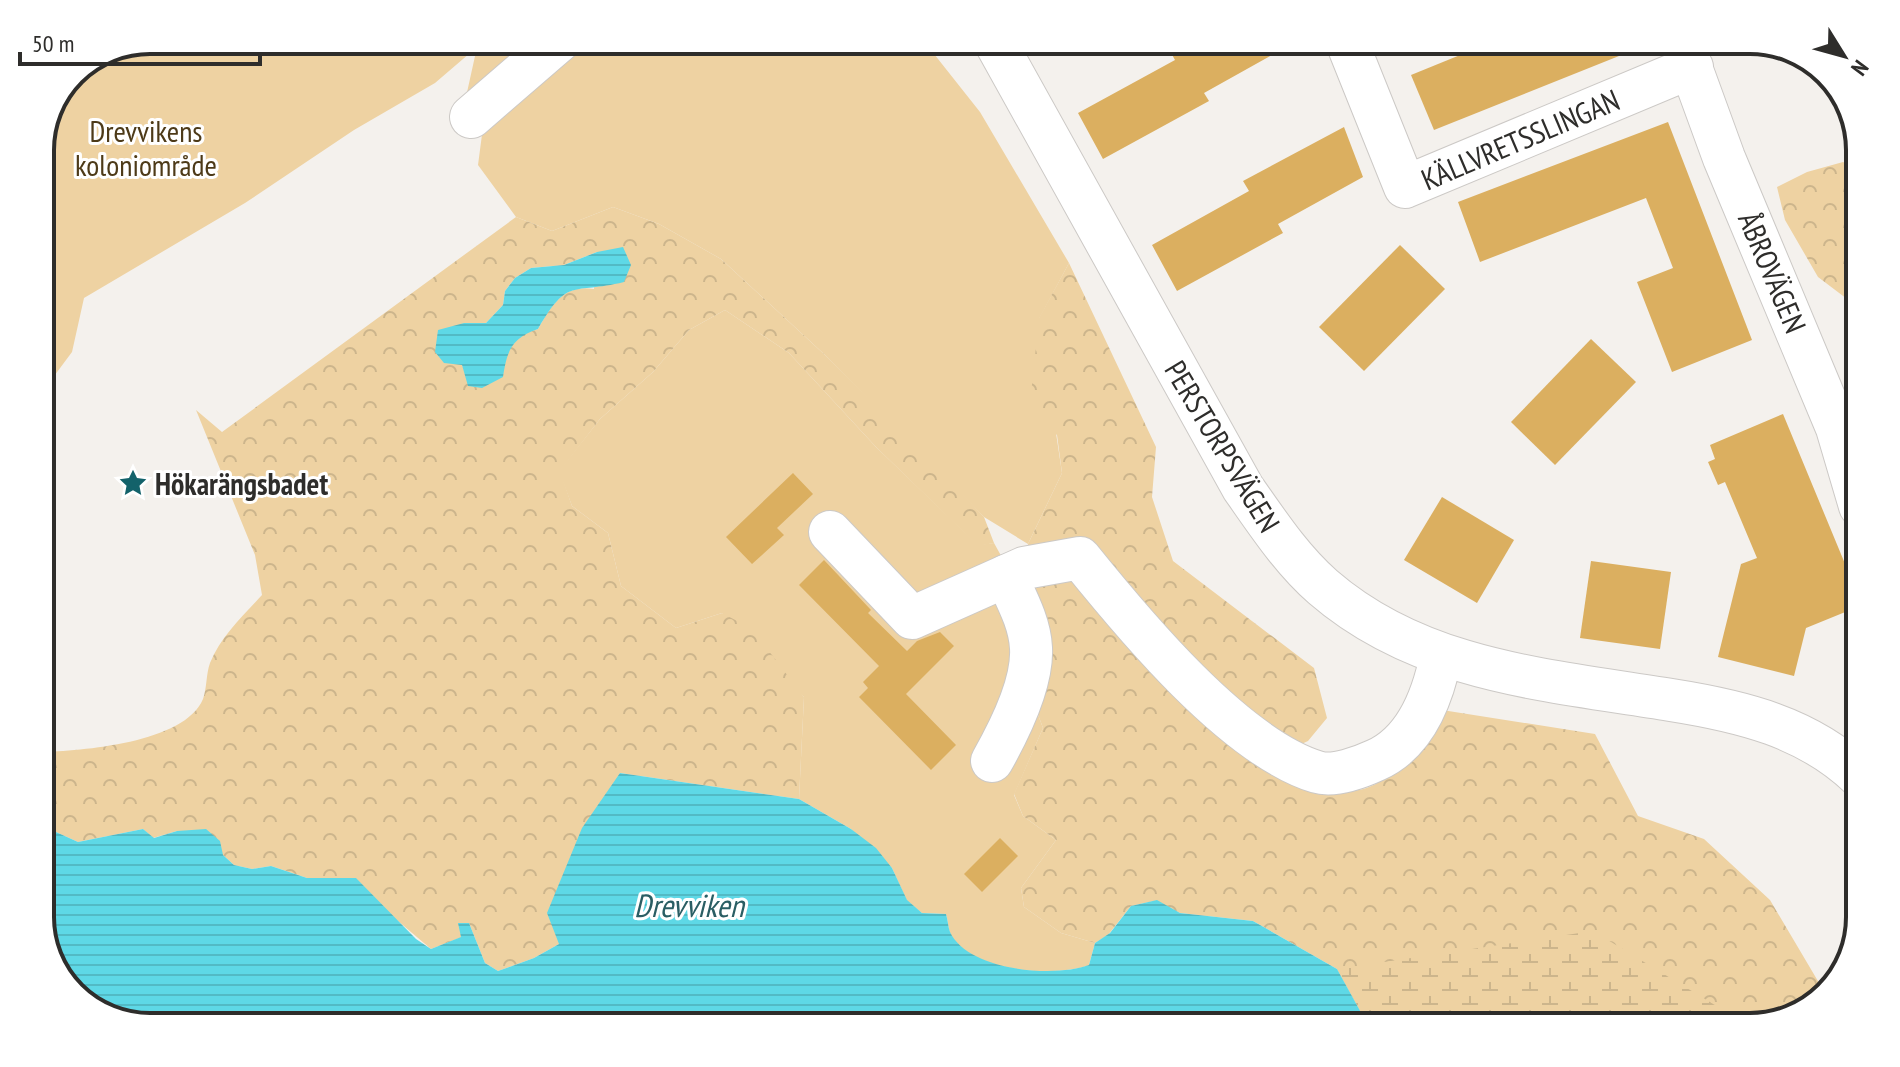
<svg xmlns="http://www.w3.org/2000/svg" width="1900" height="1067" font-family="'PT Sans Narrow',sans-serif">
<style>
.green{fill:#eed2a2}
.forest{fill:url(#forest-crowns);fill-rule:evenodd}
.wetland{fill:url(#wetland-marsh)}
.water{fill:url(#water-rules)}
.building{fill:#dbaf60}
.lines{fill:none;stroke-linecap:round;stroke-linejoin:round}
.minor-casing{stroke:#ccc9c6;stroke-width:44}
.minor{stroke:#fff;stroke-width:42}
.labels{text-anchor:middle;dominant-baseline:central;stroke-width:6;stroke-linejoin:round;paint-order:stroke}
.park-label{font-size:30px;fill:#4d3a18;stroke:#fff}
.street-label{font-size:30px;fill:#2e2d2b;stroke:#fff}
.poi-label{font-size:30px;font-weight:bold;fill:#2e2d2b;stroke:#fff;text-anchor:start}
.water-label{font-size:32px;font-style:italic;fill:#2a5e64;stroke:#fff}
.rim{fill:none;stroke:#2e2d2b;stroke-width:4}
</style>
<defs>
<pattern id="forest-crowns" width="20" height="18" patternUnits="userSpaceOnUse" patternTransform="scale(2)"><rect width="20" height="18" fill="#eed2a2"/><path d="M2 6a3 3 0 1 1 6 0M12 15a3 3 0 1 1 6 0" fill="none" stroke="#ccb58c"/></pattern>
<pattern id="wetland-marsh" width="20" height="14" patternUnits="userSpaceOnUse" patternTransform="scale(2)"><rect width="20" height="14" fill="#eed2a2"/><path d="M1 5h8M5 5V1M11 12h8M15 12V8" fill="none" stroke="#ccb58c"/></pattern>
<pattern id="water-rules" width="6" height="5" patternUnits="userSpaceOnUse" patternTransform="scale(2)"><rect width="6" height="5" fill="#5ed8e6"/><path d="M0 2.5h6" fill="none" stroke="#52bac5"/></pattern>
</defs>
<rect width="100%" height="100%" fill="#f4f1ed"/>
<!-- green -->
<g class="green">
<polygon points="150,40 923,40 980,112 1069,263 1039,319 1062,473 1028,544 984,517 825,355 721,259 659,224 613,207 552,231 516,217 478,165 483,127 464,106 477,47 435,83 354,130 245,203 84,298 72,352 40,395 40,143 73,72"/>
<path d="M725 310 789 353 876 447 978 545 994 543 1029 606 1034 704 1043 728 1014 795 1023 816 1056 840 1021 888 1024 907 1061 933 1095 943 1089 965C1055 978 968 972 950 933 948 927 948 920 946 914L922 913 907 901 892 868 851 829 799 799 804 697 722 613 676 628 621 586 608 533 572 506 559 471 600 419 653 372 689 330Z"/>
</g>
<!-- forest -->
<g class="forest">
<polygon points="1843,162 1860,170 1860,446 1849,421 1855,305 1818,277 1785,220 1777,187 1807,172"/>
<path d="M613 207 659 224 721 259 825 355 944 474 984 517 994 543 978 546 876 447 789 353 725 310 689 330 653 372 600 419 560 471 572 506 608 533 621 586 676 628 722 613 752 629 804 697 799 799 620 773 559 944 534 958 498 971 485 963 469 923 462 937 431 949 398 921 329 879 307 878 271 866 252 869 234 865 223 855 177 831 153 838 143 829 78 842 56 832 40 833V752C81 751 185 743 203 699 207 688 206 674 210 663 221 636 243 616 262 595L255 555 196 410 222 432 516 217 552 231ZM597 252 594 289C563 284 552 305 538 329L519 335 507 350 465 372 462 365 464 323H486L503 305 505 291 515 278 531 268 564 265Z"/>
<path d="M1069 263 1156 447 1152 497 1173 561 1314 668 1327 718 1308 741 1271 758C1291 767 1317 786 1339 790 1387 799 1419 742 1442 710L1595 734 1638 816 1704 839 1770 900 1825 993 1805 1012 1751 1027H1369L1337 969 1253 921 1180 913 1154 901 1131 906 1108 935 1095 943 1061 933 1024 907 1021 888 1056 840 1023 816 1014 794 1043 728 1034 704 1026 568 1028 544 1062 473 1057 435 1029 413 1039 318Z"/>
</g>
<!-- wetland -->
<polygon class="wetland" points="1593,931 1751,1027 1369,1027 1337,969"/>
<!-- water -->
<g class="water">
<path d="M623 247 631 265 624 282C571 295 569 276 538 329 512 338 507 350 503 377L482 388 468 386 462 365 444 363 435 352 438 330 464 323H486L503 305 505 291 515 278 531 268 564 265 597 252Z"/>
<path d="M620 773 799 799 851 829 876 848 892 868 907 900 922 913 946 914C948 920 948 927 950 932 968 971 1055 978 1089 965L1095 943 1110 933 1131 906 1157 900 1180 913 1253 921 1337 969 1369 1027H150L95 1012 55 972 40 924V833L56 832 78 842 143 829 154 838 177 831 206 829 220 841 223 855 234 865 252 869 271 866 307 878H356L416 939 431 949 461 937 458 923H469L485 963 498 971 534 958 559 944 547 913 582 828Z"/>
</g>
<!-- building -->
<g class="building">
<polygon points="1186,40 1299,40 1204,93 1209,101 1103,159 1078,113 1175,60 1169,49"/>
<polygon points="1497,40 1653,40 1654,42 1434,130 1411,75"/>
<polygon points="1668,122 1752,340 1672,372 1637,282 1673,268 1646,198 1480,262 1458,202"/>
<polygon points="1344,127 1363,177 1278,224 1283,233 1177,291 1152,245 1249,191 1243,181"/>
<polygon points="1400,245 1445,289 1364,371 1319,327"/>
<polygon points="1591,339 1636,382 1555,465 1511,422"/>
<polygon points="1783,414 1860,600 1860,606 1806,628 1794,676 1718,657 1741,564 1757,558 1725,482 1718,485 1708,462 1715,459 1710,445"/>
<polygon points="793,473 813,494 777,528 784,535 752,564 726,537"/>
<polygon points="1442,497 1514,540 1477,603 1404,560"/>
<polygon points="824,560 871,610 868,613 907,651 917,641 940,632 954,646 906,694 956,745 931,770 859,697 868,688 863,682 879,666 799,585"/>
<polygon points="1591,561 1671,572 1660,649 1580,638"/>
<polygon points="1000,838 1018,856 982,892 964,874"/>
</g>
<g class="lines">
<defs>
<g id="minor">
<path d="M994 40 1243 488C1267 522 1291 559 1323 587 1421 672 1549 680 1671 700 1741 711 1808 727 1860 777"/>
<polyline points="1346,40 1405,187 1692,67"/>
<polyline points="1681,40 1724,158 1837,428 1860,506"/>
<polyline points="471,117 560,40"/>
<path d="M830 532 912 618 1024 568 1080 558C1134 625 1235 747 1317 772 1334 777 1361 767 1376 760 1416 742 1433 696 1441 656"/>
<path d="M992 761C1009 731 1033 683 1031 648 1030 623 1016 598 1006 576"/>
</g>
</defs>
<!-- minor casing -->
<use href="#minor" class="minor-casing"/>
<!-- minor -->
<use href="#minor" class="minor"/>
</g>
<!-- icons -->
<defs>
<symbol id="sight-bare" viewBox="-9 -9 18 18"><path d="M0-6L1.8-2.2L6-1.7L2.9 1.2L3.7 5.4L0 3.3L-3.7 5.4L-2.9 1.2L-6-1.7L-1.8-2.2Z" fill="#13626a" stroke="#fff" stroke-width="2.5" paint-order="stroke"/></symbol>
</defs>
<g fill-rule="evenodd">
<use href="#sight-bare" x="113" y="463" width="40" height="40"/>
</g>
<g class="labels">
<!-- park labels -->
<g class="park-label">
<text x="146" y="130">Drevvikens<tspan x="146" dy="34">koloniområde</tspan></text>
</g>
<!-- street labels -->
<g class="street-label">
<text transform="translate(1520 139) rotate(-23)">KÄLLVRETSSLINGAN</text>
<text transform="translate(1773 272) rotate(67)">ÅBROVÄGEN</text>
<text transform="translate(1223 446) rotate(59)">PERSTORPSVÄGEN</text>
</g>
<!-- poi labels -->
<g class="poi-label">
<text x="155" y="483">Hökarängsbadet</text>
</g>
<!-- water labels -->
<g class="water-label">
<text x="689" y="905">Drevviken</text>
</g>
</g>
<!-- crop -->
<path d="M0 0H1900V1067H0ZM150 54H1750A96 96 0 0 1 1846 150V917A96 96 0 0 1 1750 1013H150A96 96 0 0 1 54 917V150A96 96 0 0 1 150 54Z" fill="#fff" fill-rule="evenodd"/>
<path class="rim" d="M150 54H1750A96 96 0 0 1 1846 150V917A96 96 0 0 1 1750 1013H150A96 96 0 0 1 54 917V150A96 96 0 0 1 150 54Z"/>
<!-- north arrow -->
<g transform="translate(1844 56) rotate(127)" stroke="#ffffff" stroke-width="6" paint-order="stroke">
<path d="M0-6L14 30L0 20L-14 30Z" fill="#2e2d2b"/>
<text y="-12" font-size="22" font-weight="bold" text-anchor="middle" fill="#2e2d2b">N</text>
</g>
<!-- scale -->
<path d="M20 52v12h240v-12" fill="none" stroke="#2e2d2b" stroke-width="4"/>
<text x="32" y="52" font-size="24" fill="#2e2d2b" stroke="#ffffff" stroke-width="6" paint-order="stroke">50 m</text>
</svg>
